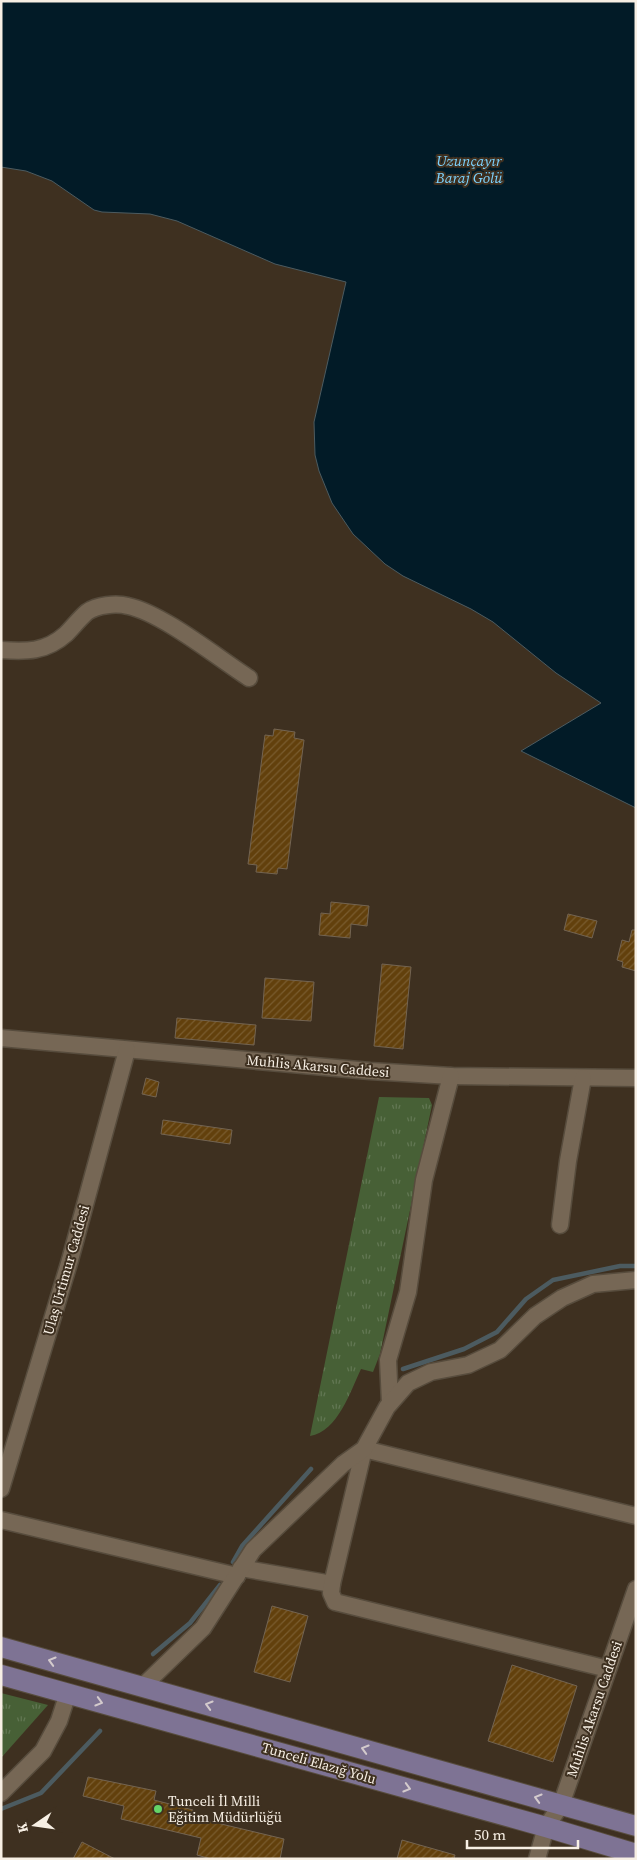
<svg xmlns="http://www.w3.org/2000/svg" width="637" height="1860" font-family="'Source Serif 4',serif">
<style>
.grass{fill:url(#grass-tufts)}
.water{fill:#021b27;stroke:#4c5b60}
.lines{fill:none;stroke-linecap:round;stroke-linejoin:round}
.stream{stroke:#4c5b60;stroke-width:4.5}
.building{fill:url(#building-hatch);stroke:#736452}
.minor-casing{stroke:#574c3d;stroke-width:19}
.major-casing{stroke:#574c3d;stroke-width:22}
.minor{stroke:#766755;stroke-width:16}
.major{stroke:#7e7394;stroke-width:20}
.oneway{stroke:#d3cacc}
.poi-dot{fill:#64d467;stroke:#3e3020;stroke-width:2}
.labels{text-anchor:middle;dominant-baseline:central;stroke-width:4;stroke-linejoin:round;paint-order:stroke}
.street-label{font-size:14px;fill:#f7efe4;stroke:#3e3020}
.poi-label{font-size:14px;fill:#f7efe4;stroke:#3e3020;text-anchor:start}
.water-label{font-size:15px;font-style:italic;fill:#7cd2fd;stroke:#3e3020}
</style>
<defs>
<pattern id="grass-tufts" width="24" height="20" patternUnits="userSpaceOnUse" patternTransform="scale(1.25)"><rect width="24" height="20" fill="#476036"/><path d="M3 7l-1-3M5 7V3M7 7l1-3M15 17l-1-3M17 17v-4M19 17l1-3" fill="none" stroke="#627753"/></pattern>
<pattern id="building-hatch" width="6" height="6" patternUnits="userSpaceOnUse" patternTransform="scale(1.25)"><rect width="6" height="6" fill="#62400c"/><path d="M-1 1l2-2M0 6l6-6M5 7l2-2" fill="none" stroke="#795c2f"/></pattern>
</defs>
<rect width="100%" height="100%" fill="#3e3020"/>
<!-- grass -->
<g class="grass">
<path d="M379 1097 429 1098 432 1105 380 1354 373 1372 361 1369C350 1392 338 1431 310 1436Z"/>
<polygon points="1,1693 48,1705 1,1758"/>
</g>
<!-- water -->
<polygon class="water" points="1,1 636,1 636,808 521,751 601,703 556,673 493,622 471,609 403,576 385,564 353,534 332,503 319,471 315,455 314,422 346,282 275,264 177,221 150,214 102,212 94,210 52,181 26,171 1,167"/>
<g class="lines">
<!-- stream -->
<g class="stream">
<polyline points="403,1369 464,1349 497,1332 526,1299 553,1280 620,1266 636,1266"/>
<polyline points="233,1562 242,1546 311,1469"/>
<polyline points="153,1654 190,1623 220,1585"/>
<polyline points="1,1809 41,1793 100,1731"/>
</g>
</g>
<!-- building -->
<g class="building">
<polygon points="274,729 295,732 294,738 304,740 287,869 278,868 277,874 256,872 257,865 248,864 265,735 273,736"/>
<polygon points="331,902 369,906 367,926 351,924 350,938 319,935 321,913 330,914"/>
<polygon points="568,914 597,921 592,938 564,930"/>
<polygon points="632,930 636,930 636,971 622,967 623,962 617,960 622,940 629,942"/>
<polygon points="382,964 411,967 403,1049 374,1046"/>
<polygon points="265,978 314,982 311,1021 262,1018"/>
<polygon points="177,1018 256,1025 254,1045 175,1038"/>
<polygon points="146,1078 159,1082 156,1097 142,1094"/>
<polygon points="163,1120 232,1130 230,1144 161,1134"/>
<polygon points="272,1606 308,1616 290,1682 254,1672"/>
<polygon points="512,1665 577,1686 553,1762 488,1741"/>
<polygon points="88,1777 156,1791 154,1800 193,1810 192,1817 284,1839 280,1859 211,1859 197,1855 201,1838 121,1819 124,1806 83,1796"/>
<polygon points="402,1840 455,1855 454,1859 397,1859"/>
<polygon points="82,1842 115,1859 73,1859"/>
</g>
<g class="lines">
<defs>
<g id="minor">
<path d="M1 650C26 652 46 652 66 634 73 627 79 619 87 612 97 605 116 603 128 606 162 613 218 658 249 678"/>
<polyline points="1,1038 370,1071 451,1076 636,1078"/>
<polyline points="560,1225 568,1161 583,1078"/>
<polyline points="390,1403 388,1360 408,1292 424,1180 451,1076"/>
<polyline points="1,1489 70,1260 127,1050"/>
<polyline points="1,1520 237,1576"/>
<polyline points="241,1568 332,1584"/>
<polyline points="608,1669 335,1602 331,1593 332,1584 364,1449 636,1516"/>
<polyline points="142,1687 203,1628 253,1550 343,1464 364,1449 387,1407 408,1383 431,1372 468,1365 500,1350 535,1316 562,1298 593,1284 636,1280"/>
<polyline points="1,1793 43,1751 59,1721 68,1693"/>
<polyline points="537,1859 546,1827 561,1805 636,1589"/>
</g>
<g id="major">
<polyline points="1,1647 636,1826"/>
<polyline points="1,1675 546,1827 636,1854"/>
</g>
</defs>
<!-- minor casing -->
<use href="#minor" class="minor-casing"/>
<!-- major casing -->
<use href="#major" class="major-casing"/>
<!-- minor -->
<use href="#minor" class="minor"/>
<!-- major -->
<use href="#major" class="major"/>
</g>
<!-- one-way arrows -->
<defs><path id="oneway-chevron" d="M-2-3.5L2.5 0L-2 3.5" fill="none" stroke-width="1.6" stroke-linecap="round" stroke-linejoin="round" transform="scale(1.25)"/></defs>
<g class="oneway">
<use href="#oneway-chevron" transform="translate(52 1661) rotate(-164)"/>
<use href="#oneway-chevron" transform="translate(99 1702) rotate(16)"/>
<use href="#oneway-chevron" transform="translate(209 1705) rotate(-164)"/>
<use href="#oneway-chevron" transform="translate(365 1749) rotate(-164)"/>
<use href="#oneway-chevron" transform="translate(407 1788) rotate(16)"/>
<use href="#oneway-chevron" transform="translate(538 1798) rotate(-164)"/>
</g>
<!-- markers -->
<circle class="poi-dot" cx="158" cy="1809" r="5"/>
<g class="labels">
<!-- street labels -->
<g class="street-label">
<text transform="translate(318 1066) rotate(5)">Muhlis Akarsu Caddesi</text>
<text transform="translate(66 1270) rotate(-74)">Ulaş Urtimur Caddesi</text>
<text transform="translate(594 1709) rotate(-71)">Muhlis Akarsu Caddesi</text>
<text transform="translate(319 1763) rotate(16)">Tunceli Elazığ Yolu</text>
</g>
<!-- poi labels -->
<g class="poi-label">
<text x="168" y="1801">Tunceli İl Milli<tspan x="168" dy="16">Eğitim Müdürlüğü</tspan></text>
</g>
<!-- water labels -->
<g class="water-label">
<text x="469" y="160">Uzunçayır<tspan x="469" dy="17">Baraj Gölü</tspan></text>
</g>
</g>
<!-- border -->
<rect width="637" height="1860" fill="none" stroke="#f7efe4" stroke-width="5"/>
<!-- north arrow -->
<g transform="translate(35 1825) rotate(257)" stroke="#3e3020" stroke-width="4" paint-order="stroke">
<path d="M0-4L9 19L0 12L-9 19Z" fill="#f7efe4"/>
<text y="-8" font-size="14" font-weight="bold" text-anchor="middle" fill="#f7efe4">K</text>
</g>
<!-- scale -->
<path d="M467 1840v8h111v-8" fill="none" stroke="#f7efe4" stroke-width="2.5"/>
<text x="474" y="1840" font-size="15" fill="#f7efe4" stroke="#3e3020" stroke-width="4" paint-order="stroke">50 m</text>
</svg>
